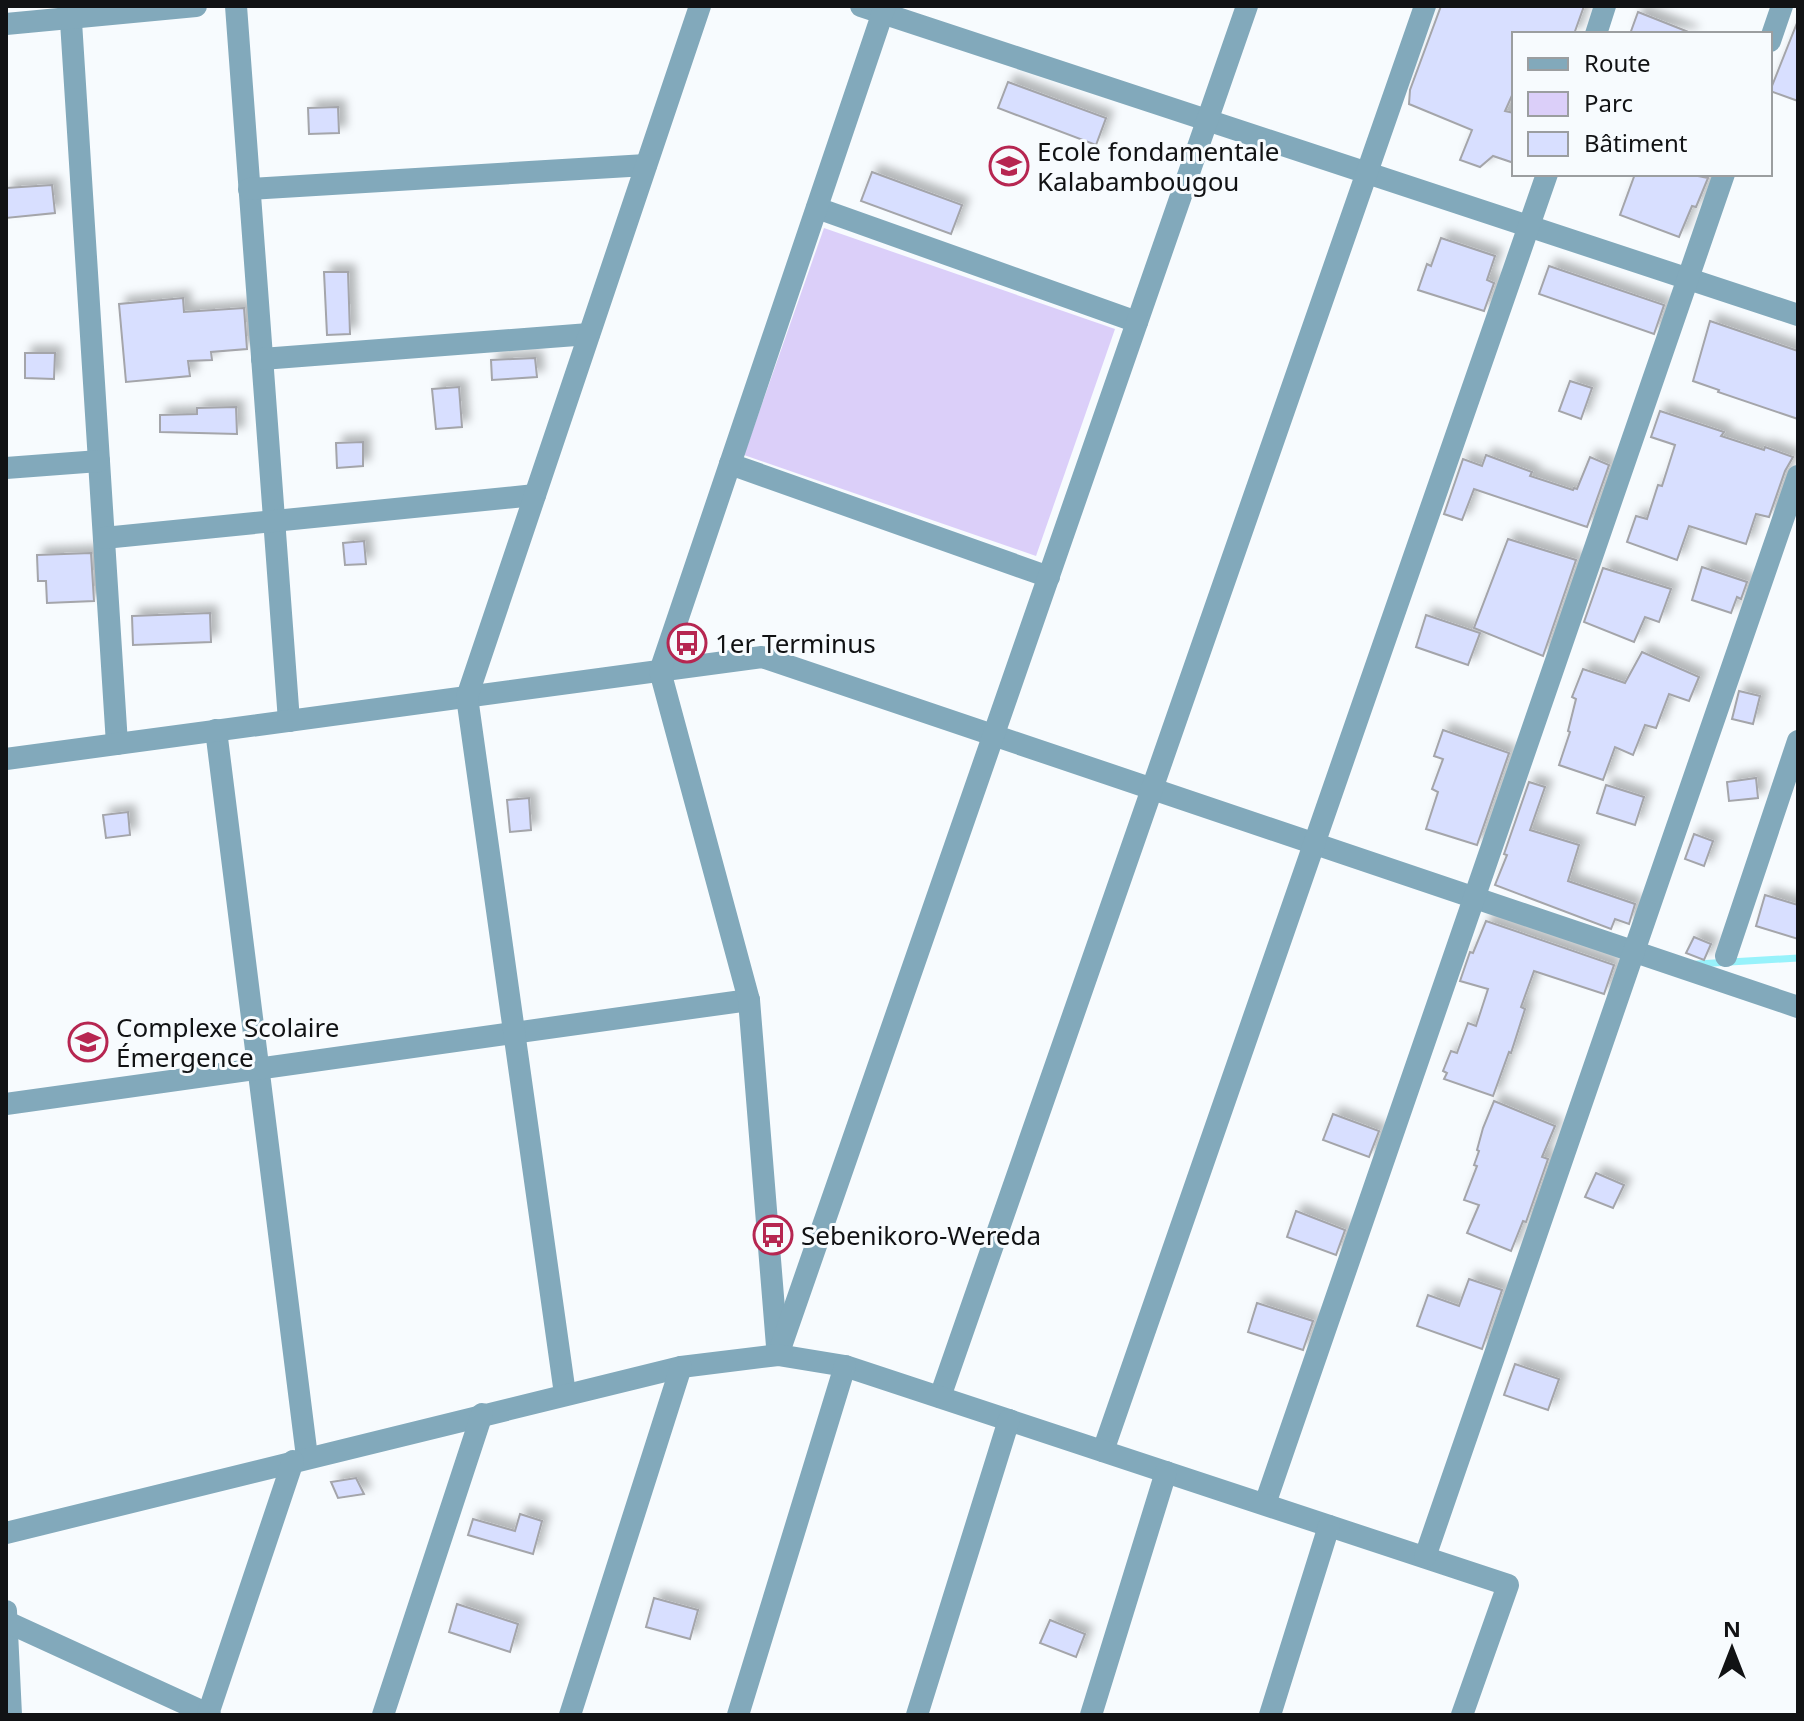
<svg xmlns="http://www.w3.org/2000/svg" width="1804" height="1721" font-family="'Noto Sans',sans-serif">
<style>
.green{fill:#dbcff9}
.lines{fill:none;stroke-linecap:round;stroke-linejoin:round}
.stream{stroke:#97f2fb;stroke-width:7}
.building{fill:#d8dfff;stroke:#a4a5aa;stroke-width:2;filter:url(#shadow)}
.minor{stroke:#82a9bb;stroke-width:22}
.labels{text-anchor:middle;dominant-baseline:central;stroke-width:6;stroke-linejoin:round;paint-order:stroke}
.poi-label{font-size:26px;fill:#111214;stroke:#f7fbfe;text-anchor:start}
</style>
<defs>
<filter id="shadow"><feDropShadow dx="7" dy="-7" stdDeviation="4" flood-color="#0004"/></filter>
</defs>
<rect width="100%" height="100%" fill="#f7fbfe"/>
<!-- green -->
<polygon class="green" points="824,228 1115,329 1036,556 744,455"/>
<g class="lines">
<!-- stream -->
<polyline class="stream" points="1697,964 1798,958"/>
</g>
<!-- building -->
<g class="building">
<polygon points="1441,6 1584,6 1574,34 1514,34 1514,91 1505,111 1514,113 1514,163 1493,156 1480,167 1460,160 1472,130 1409,104 1410,90"/>
<polygon points="1638,12 1691,33 1691,34 1630,34"/>
<polygon points="1797,23 1798,23 1798,101 1770,91"/>
<polygon points="1008,82 1106,118 1096,145 998,108"/>
<polygon points="338,107 339,133 309,134 308,108"/>
<polygon points="872,172 962,205 951,234 861,201"/>
<polygon points="1635,174 1688,174 1708,178 1696,207 1692,206 1679,237 1620,215"/>
<polygon points="52,185 55,213 6,218 6,188"/>
<polygon points="1441,238 1495,256 1487,280 1494,283 1484,311 1418,290 1427,264 1431,266"/>
<polygon points="1549,266 1664,305 1654,334 1539,294"/>
<polygon points="324,272 348,272 350,334 327,335"/>
<polygon points="183,298 184,312 244,308 247,349 211,352 212,360 188,361 190,376 126,382 119,304"/>
<polygon points="1710,321 1798,351 1798,419 1718,392 1719,390 1693,381"/>
<polygon points="25,353 55,353 54,379 25,378"/>
<polygon points="535,358 537,377 492,380 491,360"/>
<polygon points="1570,381 1592,388 1581,419 1559,411"/>
<polygon points="459,387 462,427 436,429 432,389"/>
<polygon points="236,407 237,434 160,432 160,415 197,414 197,408"/>
<polygon points="1660,411 1724,432 1721,436 1764,450 1765,447 1793,457 1785,471 1769,517 1756,514 1746,544 1689,526 1677,560 1627,542 1636,516 1647,519 1658,485 1662,486 1675,445 1651,437"/>
<polygon points="363,442 363,466 337,468 336,443"/>
<polygon points="1486,455 1532,472 1530,476 1573,490 1574,488 1577,489 1590,457 1609,465 1587,527 1474,489 1462,520 1444,514 1463,459 1482,466"/>
<polygon points="1508,539 1576,560 1543,656 1474,628"/>
<polygon points="364,541 366,564 345,565 343,543"/>
<polygon points="91,553 94,601 47,603 46,581 38,581 37,555"/>
<polygon points="1702,567 1747,582 1741,599 1737,597 1731,613 1692,600"/>
<polygon points="1603,568 1671,589 1659,622 1645,617 1634,642 1584,622"/>
<polygon points="210,613 211,642 133,645 132,616"/>
<polygon points="1426,615 1480,633 1468,665 1416,647"/>
<polygon points="1642,652 1699,677 1689,701 1669,694 1656,728 1645,725 1633,755 1615,747 1603,780 1559,765 1570,732 1568,731 1576,699 1572,697 1583,669 1625,683"/>
<polygon points="1739,691 1760,696 1753,724 1732,719"/>
<polygon points="1443,730 1509,753 1477,845 1426,829 1438,792 1432,789 1443,759 1434,756"/>
<polygon points="1756,778 1758,798 1729,801 1727,782"/>
<polygon points="1529,782 1545,787 1530,830 1579,845 1568,881 1635,904 1629,924 1615,919 1611,929 1495,885 1507,855 1504,854"/>
<polygon points="1606,785 1644,797 1635,825 1597,813"/>
<polygon points="529,798 531,830 510,832 507,800"/>
<polygon points="128,812 130,835 106,838 103,815"/>
<polygon points="1694,834 1713,841 1704,866 1685,859"/>
<polygon points="1765,895 1798,905 1798,939 1756,926"/>
<polygon points="1486,921 1614,965 1604,994 1534,971 1521,1007 1525,1009 1511,1053 1509,1052 1493,1096 1444,1079 1447,1073 1443,1071 1451,1051 1457,1053 1468,1023 1476,1026 1488,989 1460,981 1470,952 1473,953"/>
<polygon points="1694,937 1711,944 1704,960 1686,953"/>
<polygon points="1494,1101 1555,1126 1542,1157 1548,1159 1526,1222 1523,1221 1511,1251 1467,1233 1479,1205 1464,1200 1477,1166 1474,1165 1479,1151 1477,1150 1483,1128"/>
<polygon points="1333,1114 1379,1131 1369,1157 1323,1140"/>
<polygon points="1596,1173 1624,1185 1613,1208 1585,1197"/>
<polygon points="1296,1211 1345,1230 1336,1255 1287,1237"/>
<polygon points="1469,1279 1502,1290 1482,1349 1417,1326 1428,1295 1459,1306"/>
<polygon points="1257,1303 1313,1321 1303,1350 1248,1332"/>
<polygon points="1515,1364 1559,1379 1548,1410 1504,1395"/>
<polygon points="356,1478 364,1494 338,1498 331,1482"/>
<polygon points="520,1514 542,1521 533,1554 468,1535 473,1519 515,1531"/>
<polygon points="654,1598 698,1610 690,1639 646,1627"/>
<polygon points="457,1604 518,1624 510,1652 449,1632"/>
<polygon points="1050,1620 1085,1634 1076,1657 1040,1643"/>
</g>
<g class="lines">
<!-- minor -->
<g class="minor">
<polyline points="70,6 117,744"/>
<polyline points="236,6 289,721"/>
<polyline points="861,6 1798,315"/>
<polyline points="6,24 196,6"/>
<polyline points="1596,34 1605,6"/>
<polyline points="1770,41 1782,6"/>
<polyline points="249,189 646,165"/>
<polyline points="817,208 1137,322"/>
<polyline points="262,359 589,334"/>
<polyline points="730,464 1049,577"/>
<polyline points="6,468 99,461"/>
<polyline points="104,538 535,495"/>
<polyline points="216,730 307,1457"/>
<polyline points="6,759 762,657 1798,1007"/>
<polyline points="1726,956 1798,741"/>
<polyline points="6,1104 749,1000"/>
<polyline points="777,1346 749,1000 660,671 885,6"/>
<polyline points="778,1355 1247,6"/>
<polyline points="565,1394 467,697 700,6"/>
<polyline points="940,1397 1425,6"/>
<polyline points="1103,1451 1547,174"/>
<polyline points="1265,1504 1724,174"/>
<polyline points="6,1533 681,1367 778,1355 845,1366 1508,1585 1462,1715"/>
<polyline points="1425,1557 1798,476"/>
<polyline points="6,1611 11,1715"/>
<polyline points="7,1622 210,1715"/>
<polyline points="208,1714 293,1461"/>
<polyline points="383,1715 482,1414"/>
<polyline points="570,1715 681,1367"/>
<polyline points="738,1715 845,1366"/>
<polyline points="917,1715 1009,1420"/>
<polyline points="1091,1715 1166,1472"/>
<polyline points="1270,1715 1329,1526"/>
</g>
</g>
<!-- icons -->
<defs>
<symbol id="school-ring" viewBox="-11 -11 22 22"><circle r="9.5" fill="#f7fbfe" stroke="#b62651" stroke-width="1.5"/><path d="M0-5L7-2L0 1L-7-2ZM-4 1L0 2.5L4 1V4Q0 6-4 4Z" fill="#b62651"/></symbol>
<symbol id="bus-ring" viewBox="-11 -11 22 22"><circle r="9.5" fill="#f7fbfe" stroke="#b62651" stroke-width="1.5"/><path d="M-5-6H5V4H4V6H2V4H-2V6H-4V4H-5ZM-3.5-4V0h7V-4ZM-3.5 1.2v1.5H-2V1.2ZM2 1.2v1.5H3.5V1.2Z" fill="#b62651"/></symbol>
</defs>
<g fill-rule="evenodd">
<use href="#school-ring" x="987" y="144" width="44" height="44"/>
<use href="#bus-ring" x="665" y="621" width="44" height="44"/>
<use href="#school-ring" x="66" y="1020" width="44" height="44"/>
<use href="#bus-ring" x="751" y="1213" width="44" height="44"/>
</g>
<g class="labels">
<!-- poi labels -->
<g class="poi-label">
<text x="1037" y="151">Ecole fondamentale<tspan x="1037" dy="30">Kalabambougou</tspan></text>
<text x="715" y="643">1er Terminus</text>
<text x="116" y="1027">Complexe Scolaire<tspan x="116" dy="30">Émergence</tspan></text>
<text x="801" y="1235">Sebenikoro-Wereda</text>
</g>
</g>
<!-- border -->
<rect width="1804" height="1721" fill="none" stroke="#111214" stroke-width="16"/>
<!-- legend -->
<rect x="1512" y="32" width="260" height="144" fill="#f7fbfe" stroke="#9b9ea0" stroke-width="2"/>
<rect x="1528" y="58" width="40" height="12" fill="#82a9bb" stroke="#9b9ea0" stroke-width="2"/>
<text x="1584" y="72" font-size="24" fill="#111214">Route</text>
<rect x="1528" y="92" width="40" height="24" fill="#dbcff9" stroke="#9b9ea0" stroke-width="2"/>
<text x="1584" y="112" font-size="24" fill="#111214">Parc</text>
<rect x="1528" y="132" width="40" height="24" fill="#d8dfff" stroke="#9b9ea0" stroke-width="2"/>
<text x="1584" y="152" font-size="24" fill="#111214">Bâtiment</text>
<!-- north arrow -->
<g transform="translate(1732 1649)" stroke="#f7fbfe" stroke-width="6" paint-order="stroke">
<path d="M0-6L14 30L0 20L-14 30Z" fill="#111214"/>
<text y="-12" font-size="22" font-weight="bold" text-anchor="middle" fill="#111214">N</text>
</g>
</svg>
